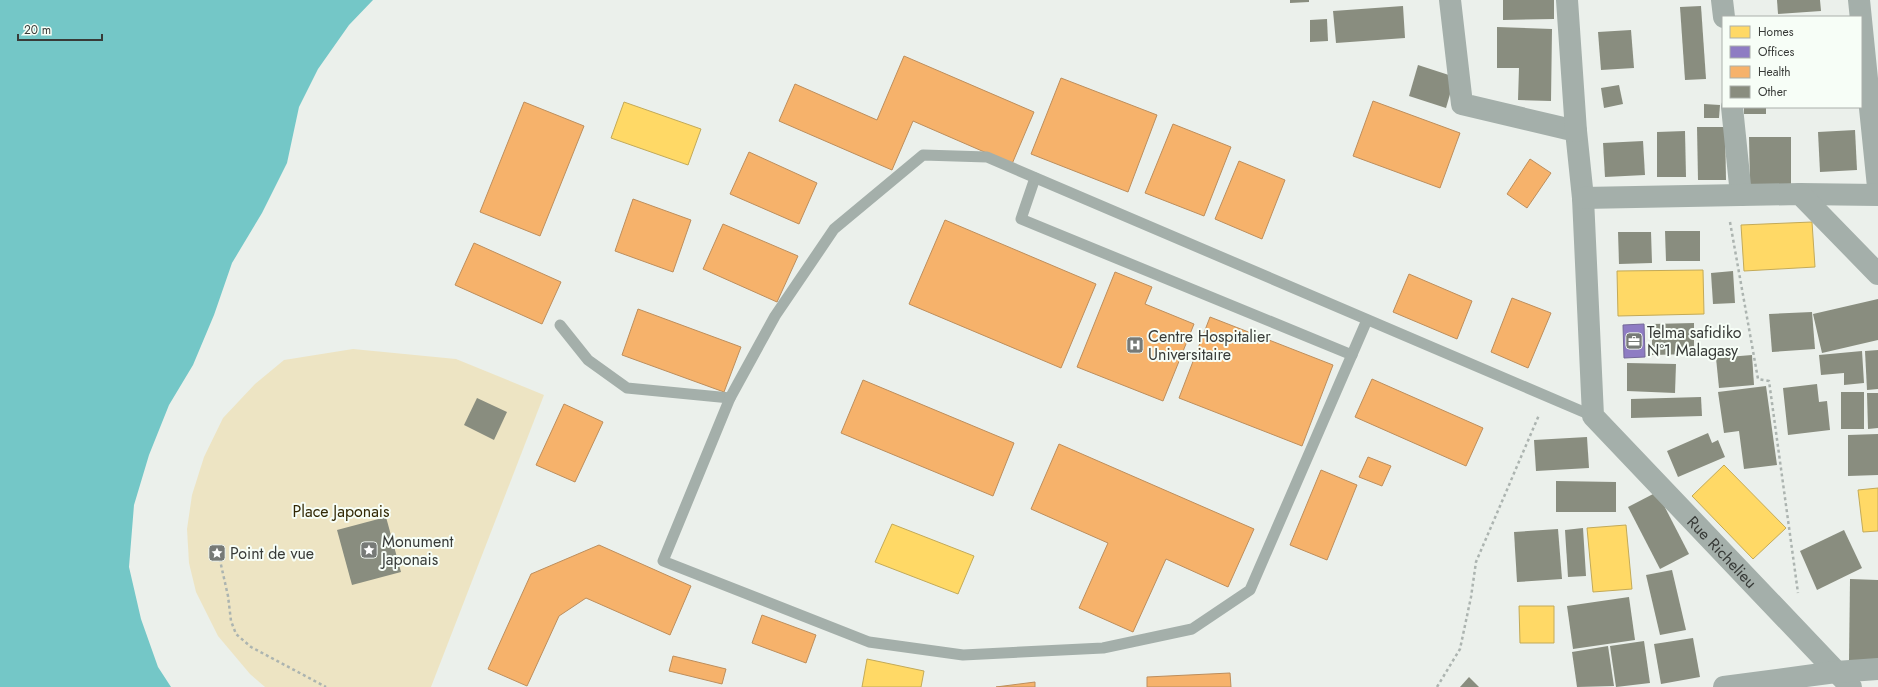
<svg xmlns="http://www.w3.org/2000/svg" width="1878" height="687" font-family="Jost,sans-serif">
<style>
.green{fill:#ede4c3}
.water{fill:#74c7c7}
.homes{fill:#ffd966;stroke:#c3aa58}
.offices{fill:#8e7cc3;stroke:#746899}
.health{fill:#f6b26b;stroke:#bd8e5c}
.building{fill:#898d7f}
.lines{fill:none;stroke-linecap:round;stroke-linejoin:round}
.path{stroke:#acb4b0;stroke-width:2.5;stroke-dasharray:3 3;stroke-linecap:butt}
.lane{stroke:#a4afaa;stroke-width:11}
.street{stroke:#a4afaa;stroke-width:22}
.labels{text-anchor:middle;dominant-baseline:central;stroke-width:4;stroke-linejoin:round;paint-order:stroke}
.poi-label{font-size:16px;fill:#383b38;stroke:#f7fef7;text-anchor:start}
.park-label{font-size:16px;fill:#322804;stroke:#f7fef7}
.street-label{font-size:16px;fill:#383b38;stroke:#f7fef7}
</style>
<rect width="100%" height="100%" fill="#ebf0eb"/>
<!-- green -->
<polygon class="green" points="353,349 456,359 544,395 431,687 265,687 250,674 218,636 196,592 189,563 187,529 192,495 204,457 223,418 255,384 284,360"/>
<!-- water -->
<polygon class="water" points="0,0 373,0 349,25 318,69 299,107 287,163 262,213 232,263 214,315 193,365 169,405 149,455 134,505 129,567 141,619 158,667 171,687 0,687"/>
<!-- homes -->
<g class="homes">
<polygon points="624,102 701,129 688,165 611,138"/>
<polygon points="1812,222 1815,267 1744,271 1741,225"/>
<polygon points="1703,270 1704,314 1618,316 1617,271"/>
<polygon points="1724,465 1786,528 1753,559 1692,496"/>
<polygon points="1878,488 1878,531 1863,532 1858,490"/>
<polygon points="892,524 974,556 958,594 875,562"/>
<polygon points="1626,525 1632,589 1593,592 1587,528"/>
<polygon points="1519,606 1554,606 1554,643 1520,643"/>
<polygon points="867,659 924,671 921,687 862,687"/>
</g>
<!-- offices -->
<polygon class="offices" points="1644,324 1645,357 1624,358 1623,325"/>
<!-- health -->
<g class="health">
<polygon points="904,56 1034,112 1012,164 913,121 892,170 779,121 795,84 877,120"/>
<polygon points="1061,78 1157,115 1128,192 1031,154"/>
<polygon points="1373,101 1460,133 1440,188 1353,156"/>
<polygon points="524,102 584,126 540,236 480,212"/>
<polygon points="1173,124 1231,147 1204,216 1145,193"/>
<polygon points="749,152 817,183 799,224 730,194"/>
<polygon points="1530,159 1551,173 1527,208 1507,194"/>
<polygon points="1239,161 1285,180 1262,239 1215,219"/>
<polygon points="633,199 691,220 673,272 615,251"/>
<polygon points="945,220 1096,284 1061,368 909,304"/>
<polygon points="723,224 798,256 777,302 703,269"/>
<polygon points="474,243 561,282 542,324 455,285"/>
<polygon points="1115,272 1152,287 1145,304 1194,324 1163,401 1077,367"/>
<polygon points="1409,274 1472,301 1457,339 1393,312"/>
<polygon points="1512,298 1551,313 1528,368 1491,352"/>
<polygon points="638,309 741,347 724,392 622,355"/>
<polygon points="1210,317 1333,365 1302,446 1179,398"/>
<polygon points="1372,379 1483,428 1466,466 1355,417"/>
<polygon points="863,380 1014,443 993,496 841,433"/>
<polygon points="564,404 603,422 575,482 536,465"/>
<polygon points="1059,444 1254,529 1228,587 1166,559 1133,632 1079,608 1108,543 1031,509"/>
<polygon points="1368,457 1391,466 1382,486 1359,477"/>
<polygon points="1321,470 1357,485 1327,560 1290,545"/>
<polygon points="599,545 691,586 670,635 586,598 559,616 527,686 488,669 531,574"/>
<polygon points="762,615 816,635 806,663 752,643"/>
<polygon points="673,656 726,669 722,684 669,671"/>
<polygon points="1230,673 1231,687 1147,687 1147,677"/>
<polygon points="1035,682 1035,687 996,687"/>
</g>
<!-- building -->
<g class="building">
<polygon points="1290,0 1309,0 1309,2 1290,3"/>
<polygon points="1503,0 1554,0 1554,19 1503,20"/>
<polygon points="1777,0 1820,0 1821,11 1778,14"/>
<polygon points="1403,6 1405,38 1336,43 1333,11"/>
<polygon points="1701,6 1706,79 1685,80 1680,7"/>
<polygon points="1327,19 1328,41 1310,42 1310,20"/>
<polygon points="1497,27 1552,29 1551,101 1518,100 1519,68 1497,68"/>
<polygon points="1631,30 1634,68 1601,70 1598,32"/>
<polygon points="1418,65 1455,77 1446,108 1409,96"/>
<polygon points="1619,85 1623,104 1604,108 1601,88"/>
<polygon points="1704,104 1720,105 1719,118 1704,118"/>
<rect x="1744" y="107" width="22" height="7"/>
<polygon points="1697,127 1725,127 1726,180 1698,180"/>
<polygon points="1855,130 1857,170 1820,172 1818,132"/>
<polygon points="1685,131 1686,177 1657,177 1657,132"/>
<polygon points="1749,137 1791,137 1791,184 1750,184"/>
<polygon points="1643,141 1645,175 1605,177 1603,143"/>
<polygon points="1665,231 1700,231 1700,261 1666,261"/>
<polygon points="1618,232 1651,232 1652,263 1619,264"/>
<polygon points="1733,271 1735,303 1713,304 1711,273"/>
<polygon points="1878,299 1878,340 1822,353 1813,314"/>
<polygon points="1812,312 1815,349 1772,352 1769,314"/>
<polygon points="1694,323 1694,354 1652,355 1652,324"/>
<polygon points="1878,350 1878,389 1867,390 1865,351"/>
<polygon points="1862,351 1864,383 1844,385 1844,373 1821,375 1819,355"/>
<polygon points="1752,355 1754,385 1719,388 1716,358"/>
<polygon points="1627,363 1676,364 1675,393 1627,391"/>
<polygon points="1817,384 1819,402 1827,401 1830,430 1788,435 1783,388"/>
<polygon points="1766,386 1777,465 1744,469 1739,431 1724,433 1718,392"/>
<rect x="1841" y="392" width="23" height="37"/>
<polygon points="1867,393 1878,393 1878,428 1868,429"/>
<polygon points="1701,397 1702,416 1631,418 1631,399"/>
<polygon points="477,398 507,412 494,440 464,425"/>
<polygon points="1708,433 1712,443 1718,440 1725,457 1678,477 1667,451"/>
<polygon points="1878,434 1878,475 1848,476 1848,435"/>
<polygon points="1587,437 1589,468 1536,471 1534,440"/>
<polygon points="1556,481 1616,482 1616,512 1556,512"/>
<polygon points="1657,492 1689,554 1660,569 1628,507"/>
<polygon points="386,517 401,572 352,585 337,530"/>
<polygon points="1583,528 1586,576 1568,577 1565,530"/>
<polygon points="1558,529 1562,579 1517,582 1514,532"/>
<polygon points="1844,530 1862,568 1817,590 1800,551"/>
<polygon points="1672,570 1686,630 1660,635 1646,575"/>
<polygon points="1850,579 1878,580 1878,661 1849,661"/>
<polygon points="1629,597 1635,640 1573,649 1567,606"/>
<polygon points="1693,638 1700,677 1661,684 1654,644"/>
<polygon points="1644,641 1650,683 1616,687 1610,646"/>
<polygon points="1608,646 1614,686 1577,687 1572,652"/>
<polygon points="1469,677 1479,687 1460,687"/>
</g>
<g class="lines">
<!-- path -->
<g class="path">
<polyline points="1730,222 1758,379 1769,381 1798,593"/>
<polyline points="217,547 228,596 231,621 236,634 251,647 326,687"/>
<polyline points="1437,687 1460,649 1471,597 1476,562 1539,415"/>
</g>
<!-- lane -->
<g class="lane">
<polyline points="1035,178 1021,219 1352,355"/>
<polyline points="560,325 588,360 627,388 730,398 775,316 834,229 923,155 987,157 1593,416"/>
<polyline points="730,398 663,561 869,642 963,655 1103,648 1192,629 1250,590 1367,320"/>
</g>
<!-- street -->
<g class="street">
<path id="s1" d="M1450 0 1462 104 1576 131 1583 198 1593 416 1851 687"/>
<polyline points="1567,0 1576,131"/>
<polyline points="1722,0 1724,17"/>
<polyline points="1859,0 1878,187"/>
<polyline points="1732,107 1741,195"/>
<polyline points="1800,194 1878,195"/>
<polyline points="1583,198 1800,194 1878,274"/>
<polyline points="1724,687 1836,672 1878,669"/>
</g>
</g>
<!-- icons -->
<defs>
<symbol id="office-square" viewBox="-11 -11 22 22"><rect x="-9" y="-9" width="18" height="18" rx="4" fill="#777a77" stroke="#f7fef7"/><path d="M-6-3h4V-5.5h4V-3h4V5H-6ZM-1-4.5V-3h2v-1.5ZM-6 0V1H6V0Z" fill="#fff"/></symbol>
<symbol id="hospital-square" viewBox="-11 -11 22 22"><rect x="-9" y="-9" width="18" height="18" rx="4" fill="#777a77" stroke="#f7fef7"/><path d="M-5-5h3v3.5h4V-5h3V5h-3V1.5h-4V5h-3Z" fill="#fff"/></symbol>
<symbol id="sight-square" viewBox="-11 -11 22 22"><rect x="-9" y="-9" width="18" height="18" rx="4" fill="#777a77" stroke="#f7fef7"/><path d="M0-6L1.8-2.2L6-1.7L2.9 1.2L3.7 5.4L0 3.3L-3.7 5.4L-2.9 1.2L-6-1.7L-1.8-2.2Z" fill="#fff"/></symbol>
</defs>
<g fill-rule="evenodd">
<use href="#office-square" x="1624" y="331" width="20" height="20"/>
<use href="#hospital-square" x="1125" y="335" width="20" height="20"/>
<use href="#sight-square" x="359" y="540" width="20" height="20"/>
<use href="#sight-square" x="207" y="543" width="20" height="20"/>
</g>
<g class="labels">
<!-- poi labels -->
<g class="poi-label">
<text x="1647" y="332">Telma safidiko<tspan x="1647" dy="18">N°1 Malagasy</tspan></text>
<text x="1148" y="336">Centre Hospitalier<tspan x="1148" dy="18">Universitaire</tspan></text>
<text x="382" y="541">Monument<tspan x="382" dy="18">Japonais</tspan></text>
<text x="230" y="553">Point de vue</text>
</g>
<!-- park labels -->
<g class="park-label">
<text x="341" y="511">Place Japonais</text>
</g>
<!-- street labels -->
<g class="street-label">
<text stroke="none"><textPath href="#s1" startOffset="695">Rue Richelieu</textPath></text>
</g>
</g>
<!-- legend -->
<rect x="1722" y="16" width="140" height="92" fill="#f7fef7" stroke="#abb0ab"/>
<rect x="1730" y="26" width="20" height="12" fill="#ffd966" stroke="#abb0ab"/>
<text x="1758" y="36" font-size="12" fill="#383b38">Homes</text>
<rect x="1730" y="46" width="20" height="12" fill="#8e7cc3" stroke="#abb0ab"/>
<text x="1758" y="56" font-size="12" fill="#383b38">Offices</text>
<rect x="1730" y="66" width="20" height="12" fill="#f6b26b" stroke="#abb0ab"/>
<text x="1758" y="76" font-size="12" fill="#383b38">Health</text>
<rect x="1730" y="86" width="20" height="12" fill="#898d7f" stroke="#abb0ab"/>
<text x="1758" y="96" font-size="12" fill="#383b38">Other</text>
<!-- scale -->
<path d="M18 34v6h84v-6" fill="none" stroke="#383b38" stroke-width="2"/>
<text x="24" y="34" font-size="12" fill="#383b38" stroke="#f7fef7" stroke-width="3" paint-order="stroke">20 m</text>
</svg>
